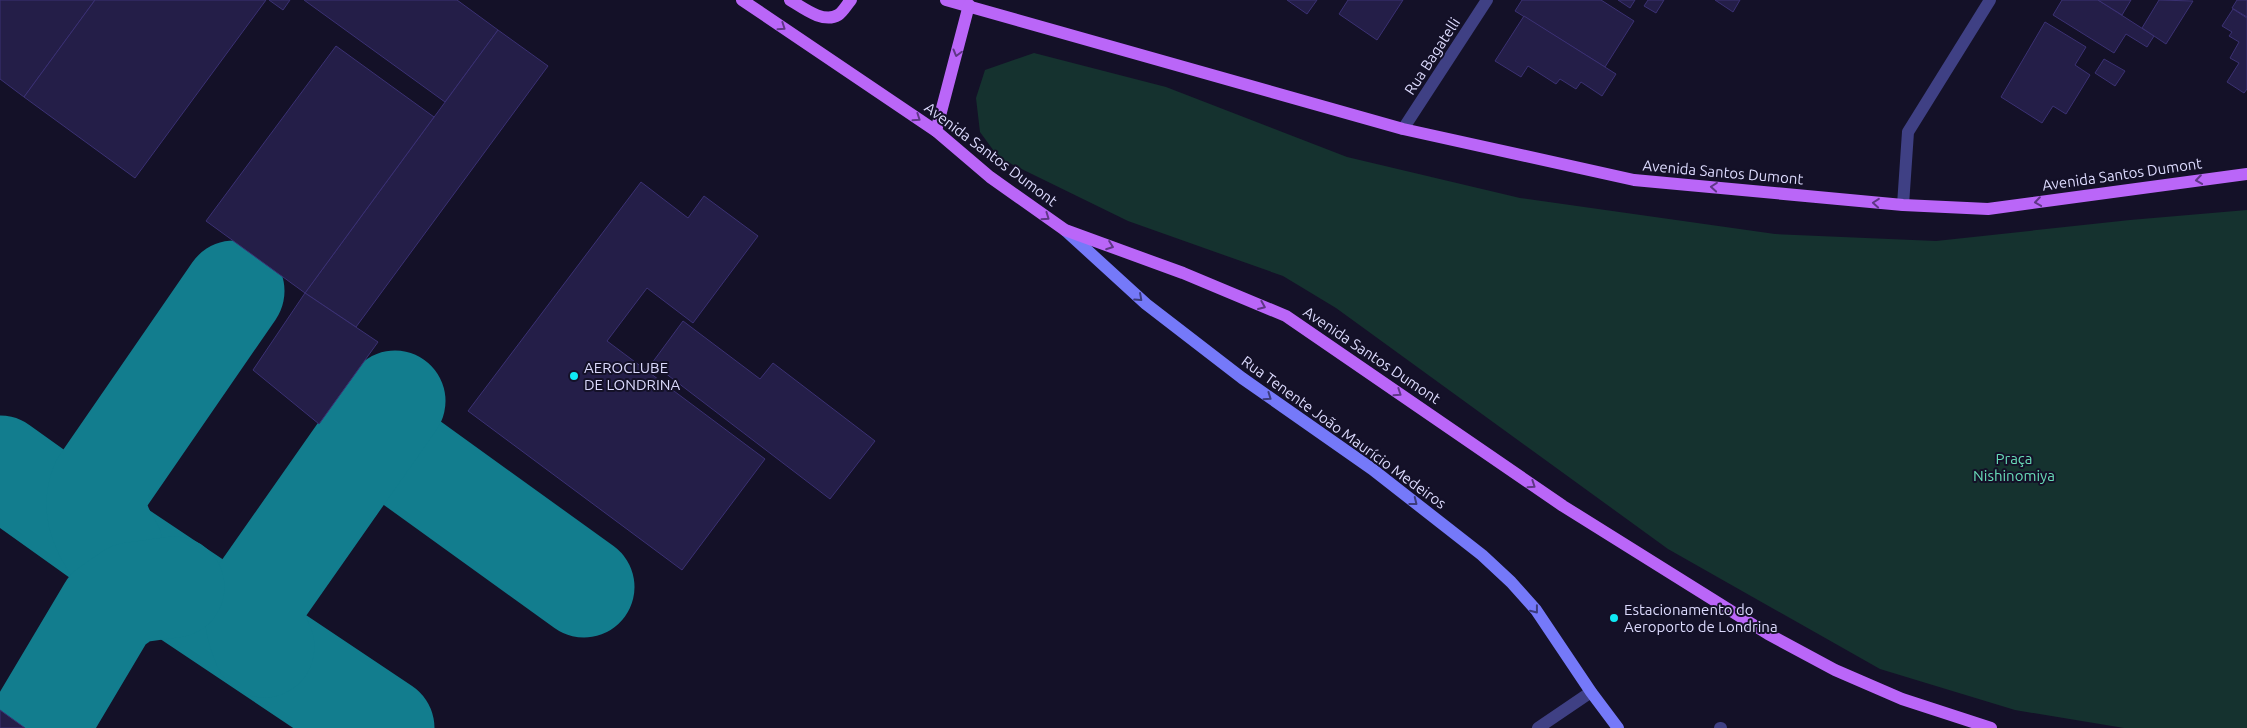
<svg xmlns="http://www.w3.org/2000/svg" width="2247" height="728" font-family="Ubuntu,sans-serif">
<style>
.green{fill:#15322f}
.lines{fill:none;stroke-linecap:round;stroke-linejoin:round}
.taxiway{stroke:#127d8e;stroke-width:101}
.building{fill:#241e48;stroke:#3b3173}
.lane{stroke:#3f4084;stroke-width:12}
.street{stroke:#3f4084;stroke-width:12}
.secondary{stroke:#7579f9;stroke-width:12}
.primary{stroke:#ba66f8;stroke-width:12}
.oneway{stroke:#5f3786}
.oneway2{stroke:#3b3b7c}
.poi-dot{fill:#0fe9f4;stroke:#141128;stroke-width:2}
.labels{text-anchor:middle;dominant-baseline:central;stroke-width:4;stroke-linejoin:round;paint-order:stroke}
.street-label{font-size:15px;fill:#dcdafd;stroke:#141128}
.poi-label{font-size:15px;fill:#dcdafd;stroke:#141128;text-anchor:start}
.park-label{font-size:15px;fill:#68dbb8;stroke:#141128}
</style>
<rect width="100%" height="100%" fill="#141128"/>
<!-- green -->
<polygon class="green" points="1034,53 1166,87 1347,157 1520,198 1775,234 1936,241 2130,220 2247,210 2247,728 2124,728 2015,710 1880,669 1668,549 1336,308 1283,276 1128,221 999,158 980,132 976,98 985,70"/>
<g class="lines">
<!-- taxiway -->
<g class="taxiway">
<polyline points="362,449 377,445 387,445 584,587"/>
<polyline points="0,466 112,546 384,728"/>
<path d="M112 546C99 525 92 507 101 484L234 291"/>
<path d="M264 647C256 629 252 614 259 595L395 401"/>
<polyline points="39,725 108,609 131,593 174,587"/>
</g>
</g>
<!-- building -->
<g class="building">
<polygon points="0,0 95,0 24,97 0,79"/>
<polygon points="95,0 266,0 135,178 24,97"/>
<polygon points="269,0 290,0 283,10"/>
<polygon points="304,0 457,0 498,30 445,102"/>
<polygon points="1287,0 1317,0 1307,14"/>
<polygon points="1348,0 1403,0 1377,40 1339,14"/>
<polygon points="1522,0 1601,0 1634,21 1605,67 1515,11"/>
<polygon points="1618,0 1635,0 1630,8"/>
<polygon points="1648,0 1664,0 1656,13 1644,6"/>
<polygon points="1715,0 1740,0 1733,12"/>
<polygon points="2062,0 2098,0 2154,36 2147,47 2126,34 2114,53 2053,15"/>
<polygon points="2098,0 2131,0 2122,15"/>
<polygon points="2159,0 2193,1 2166,44 2142,28"/>
<polygon points="2237,0 2247,0 2247,17 2232,8"/>
<polygon points="2233,9 2247,18 2247,89 2244,93 2227,82 2239,63 2230,58 2239,42 2229,36 2232,32 2222,26"/>
<polygon points="1524,16 1616,74 1602,96 1581,82 1576,89 1560,79 1556,84 1528,66 1521,77 1495,61"/>
<polygon points="2045,22 2086,47 2075,65 2090,75 2066,114 2053,106 2042,123 2001,97"/>
<polygon points="498,30 548,66 356,327 305,293"/>
<polygon points="336,46 434,117 305,293 206,221"/>
<polygon points="2104,59 2125,71 2115,86 2095,73"/>
<polygon points="641,182 688,218 704,196 758,236 693,323 647,288 607,341 765,459 682,570 468,411"/>
<polygon points="305,293 378,342 319,424 253,370"/>
<polygon points="683,321 760,379 773,363 875,441 830,499 652,363"/>
<polygon points="0,710 25,728 0,728"/>
</g>
<g class="lines">
<!-- lane -->
<g class="lane">
<polyline points="1538,728 1591,692"/>
<polyline points="1720,728 1721,728"/>
</g>
<!-- street -->
<g class="street">
<polyline points="1403,129 1487,0"/>
<polyline points="1903,205 1908,132 1990,0"/>
</g>
<!-- secondary -->
<polyline class="secondary" points="1065,230 1146,304 1242,378 1372,469 1482,555 1511,582 1536,610 1591,692 1618,728"/>
<!-- primary -->
<g class="primary">
<polyline points="742,0 936,131 990,177 1065,230 1183,273 1286,316 1563,506 1768,634 1835,670 1902,699 1991,728"/>
<path d="M790 0C802 7 823 24 838 15 843 12 847 4 851 0"/>
<polyline points="946,0 1403,129 1634,180 1903,205 1988,209 2247,174"/>
<polyline points="936,131 969,5"/>
</g>
</g>
<!-- one-way arrows -->
<defs><path id="oneway-chevron" d="M-2-3.5L2.5 0L-2 3.5" fill="none" stroke-width="1.6" stroke-linecap="round" stroke-linejoin="round" transform="scale(1.25)"/></defs>
<g class="oneway">
<use href="#oneway-chevron" transform="translate(782 27) rotate(34)"/>
<use href="#oneway-chevron" transform="translate(957 53) rotate(105)"/>
<use href="#oneway-chevron" transform="translate(917 118) rotate(34)"/>
<use href="#oneway-chevron" transform="translate(2199 180) rotate(172)"/>
<use href="#oneway-chevron" transform="translate(1714 187) rotate(-175)"/>
<use href="#oneway-chevron" transform="translate(2038 202) rotate(172)"/>
<use href="#oneway-chevron" transform="translate(1876 203) rotate(-175)"/>
<use href="#oneway-chevron" transform="translate(1046 217) rotate(35)"/>
<use href="#oneway-chevron" transform="translate(1110 246) rotate(20)"/>
<use href="#oneway-chevron" transform="translate(1262 306) rotate(23)"/>
<use href="#oneway-chevron" transform="translate(1398 393) rotate(34)"/>
<use href="#oneway-chevron" transform="translate(1532 485) rotate(34)"/>
</g>
<g class="oneway2">
<use href="#oneway-chevron" transform="translate(1139 298) rotate(42)"/>
<use href="#oneway-chevron" transform="translate(1268 397) rotate(35)"/>
<use href="#oneway-chevron" transform="translate(1414 502) rotate(38)"/>
<use href="#oneway-chevron" transform="translate(1535 610) rotate(52)"/>
</g>
<!-- markers -->
<g class="poi-dot">
<circle cx="574" cy="376" r="5"/>
<circle cx="1614" cy="618" r="5"/>
</g>
<g class="labels">
<!-- street labels -->
<g class="street-label">
<text transform="translate(1432 56) rotate(-57)">Rua Bagatelli</text>
<text transform="translate(991 154) rotate(37)">Avenida Santos Dumont</text>
<text transform="translate(1723 172) rotate(5)">Avenida Santos Dumont</text>
<text transform="translate(2122 174) rotate(-8)">Avenida Santos Dumont</text>
<text transform="translate(1372 355) rotate(34)">Avenida Santos Dumont</text>
<text transform="translate(1344 432) rotate(36)">Rua Tenente João Maurício Medeiros</text>
</g>
<!-- poi labels -->
<g class="poi-label">
<text x="584" y="367">AEROCLUBE<tspan x="584" dy="17">DE LONDRINA</tspan></text>
<text x="1624" y="609">Estacionamento do<tspan x="1624" dy="17">Aeroporto de Londrina</tspan></text>
</g>
<!-- park labels -->
<g class="park-label">
<text x="2014" y="458">Praça<tspan x="2014" dy="17">Nishinomiya</tspan></text>
</g>
</g>
</svg>
